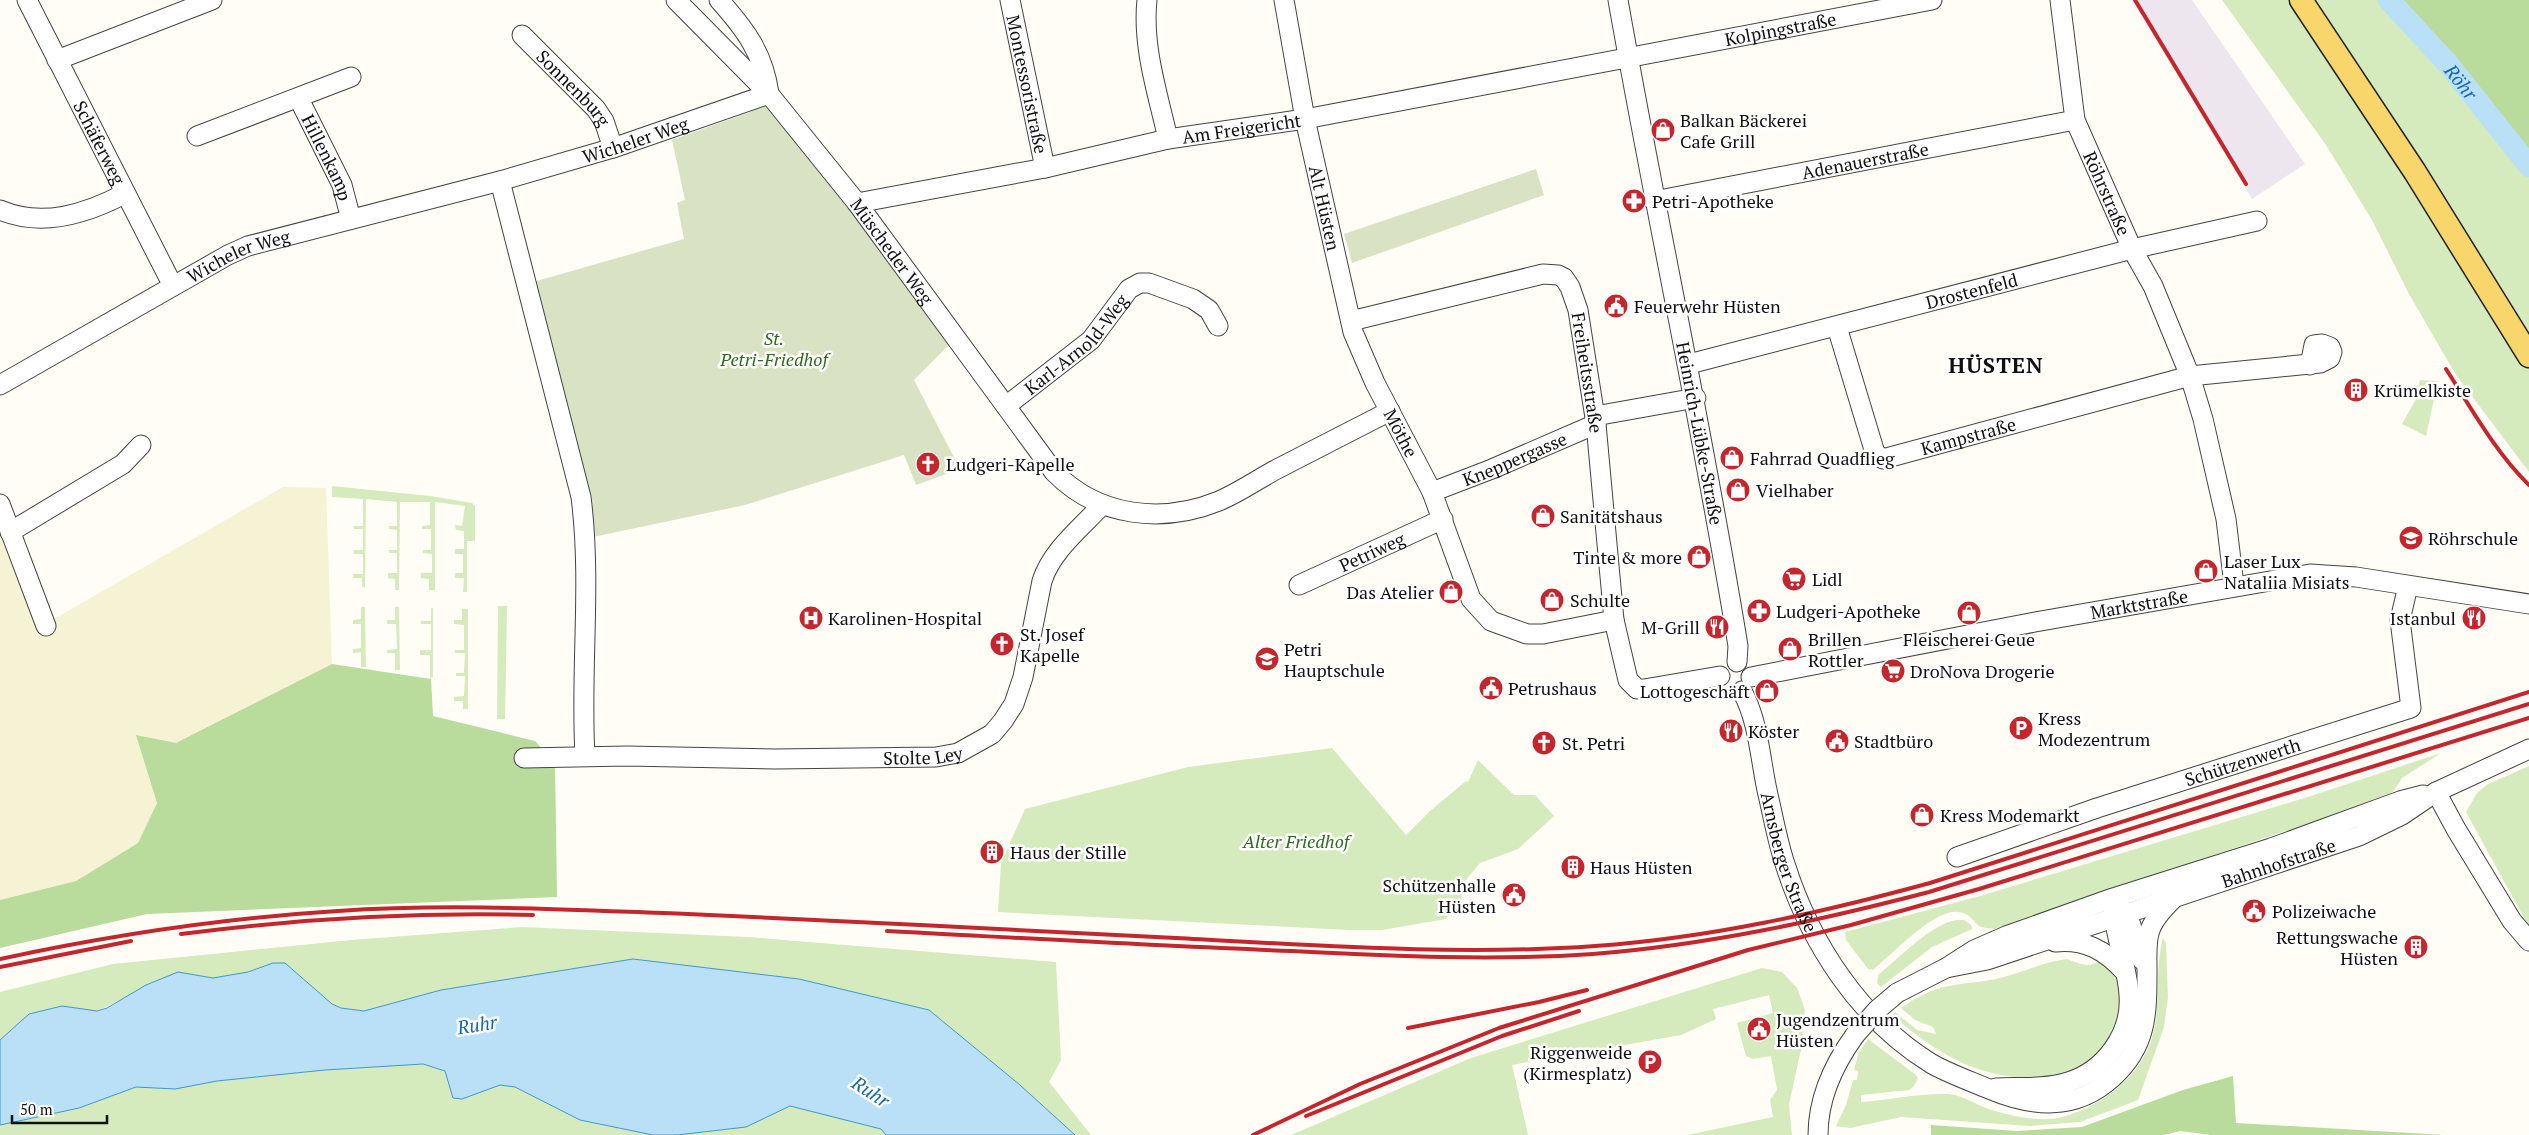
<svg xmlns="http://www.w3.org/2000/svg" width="2529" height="1135" font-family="'PT Serif',serif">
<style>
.industrial{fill:#eee6ef}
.farmland{fill:#f6f3d4}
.green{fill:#d5ebbd}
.forest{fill:#b9dc9c}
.cemetery{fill:#d9e3c4}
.water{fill:#b9e0f7;stroke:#3f96cf}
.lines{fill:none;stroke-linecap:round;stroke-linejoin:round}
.river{stroke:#b9e0f7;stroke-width:22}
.minor-casing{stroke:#444;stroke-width:21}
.major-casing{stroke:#222;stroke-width:25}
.minor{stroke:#fff;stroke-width:19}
.major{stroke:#f9d66b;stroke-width:22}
.rail{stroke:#c4262e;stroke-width:4}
.minor-bridge-casing{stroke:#444;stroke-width:21;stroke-linecap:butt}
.minor-bridge{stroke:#fff;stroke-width:19}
.labels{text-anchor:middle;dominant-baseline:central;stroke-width:5;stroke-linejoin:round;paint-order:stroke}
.street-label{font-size:18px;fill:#111;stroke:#fff}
.poi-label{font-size:18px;fill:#111;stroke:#fff;text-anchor:start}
.park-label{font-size:18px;font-style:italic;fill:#2f6b1f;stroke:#fff}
.water-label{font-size:19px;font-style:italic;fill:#1768a6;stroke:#fff}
.district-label{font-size:22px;font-weight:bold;letter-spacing:1px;fill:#111;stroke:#fff}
</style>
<rect width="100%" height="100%" fill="#fffdf5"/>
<!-- industrial -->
<polygon class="industrial" points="2132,0 2192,0 2305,164 2252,199"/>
<!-- farmland -->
<polygon class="farmland" points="283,487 326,488 332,664 176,744 137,735 157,803 138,843 76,881 0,900 0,515 47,623"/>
<!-- green -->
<g class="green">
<polygon points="2222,0 2395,0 2450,60 2529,161 2529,472 2456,375 2409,294 2372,220 2326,145"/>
<polygon points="2420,380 2438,381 2426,436 2402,424 2416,399"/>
<polygon points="332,486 430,496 472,503 475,506 475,541 467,541 467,592 463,592 464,578 455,578 455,573 463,573 463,554 455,554 455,549 464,549 464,531 456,530 455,525 462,526 465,506 435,502 435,590 429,590 429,579 421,578 421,573 432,573 432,554 423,553 423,550 431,550 431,529 422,529 422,526 430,525 430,502 400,502 399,590 395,590 395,579 388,578 388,573 397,573 397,553 389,553 389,550 397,550 397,530 389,529 389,526 397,526 397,502 366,499 365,587 362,587 362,578 353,578 353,574 363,574 363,554 354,554 354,550 363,550 363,529 354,529 354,526 363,526 363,499 332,497"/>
<polygon points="498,606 507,606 505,719 497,719"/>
<polygon points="361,607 365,607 366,667 361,667 361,652 353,653 353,649 361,648 361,624 353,624 353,620 361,619"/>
<polygon points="395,607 399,607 400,670 395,670 395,653 387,653 387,650 397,649 396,624 387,624 387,620 395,620"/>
<polygon points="431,608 433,608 433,677 430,677 430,655 420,655 420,650 431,650 431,624 421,624 421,621 431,621"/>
<polygon points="462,609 468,609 468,709 463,709 463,701 454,701 454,697 464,696 465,676 456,676 456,673 464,673 465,653 455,653 455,650 464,650 464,625 454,624 454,620 462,620"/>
<polygon points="1332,748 1406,835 1430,811 1466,781 1468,782 1478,760 1514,795 1535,795 1554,816 1518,849 1480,863 1461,886 1462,902 1446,919 1382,930 1350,930 998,912 1001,863 1025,809 1188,767"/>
<path d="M2441 753 2402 778 2393 792 2324 818 1994 929C1990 928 1982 928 1979 926 1971 919 1970 913 1957 912 1935 909 1891 955 1873 970L1868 969 1846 940 1845 932 1980 896 2311 796Z"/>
<polygon points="2529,766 2529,927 2466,812 2477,793 2488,784"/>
<path d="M1956 920H1964L1971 925 1972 929 1932 947 1881 987 1877 983 1878 975C1899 958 1930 925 1956 920Z"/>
<polygon points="522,927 748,937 1056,962 1061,1060 1049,1082 1091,1135 1075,1135 1020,1085 928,1010 799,979 633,959 441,990 364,1011 341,1008 332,1004 285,963 272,963 248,972 213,978 178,972 97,1011 62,1006 29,1014 0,1040 0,992 113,964 351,940"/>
<path d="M2163 938 2166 943 2168 998 2164 1027 2138 1100 2080 1122 2030 1126 1901 1117 1850 1128 1836 1126 1846 1105 1853 1080H1857L1858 1071 1854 1070 1859 1052 1868 1039 1916 1075 1918 1079 1913 1087 1909 1090 1861 1095V1102C1888 1100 1921 1093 1948 1094 1964 1095 1979 1107 1995 1111 2016 1117 2045 1123 2066 1116 2099 1106 2132 1082 2147 1051 2164 1014 2153 976 2163 938Z"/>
<path d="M2067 959C2079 963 2090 970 2100 959 2105 964 2115 971 2118 978 2130 1008 2112 1048 2087 1066 2069 1078 2036 1079 2016 1077 1967 1073 1928 1046 1892 1015L1895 1012 1917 1030 1936 1034 1933 1027 1915 1020 1901 1008C1940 981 1953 987 1996 979 2020 974 2042 962 2067 959Z"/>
<polygon points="1762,968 1782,972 1797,988 1805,1010 1801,1050 1789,1104 1792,1135 1687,1135 1773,1117 1770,1100 1777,1090 1771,1056 1753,1059 1746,1056 1737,1023 1773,1013 1769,995 1713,1009 1716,1019 1681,1035 1512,1065 1528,1135 1291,1135 1471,1058"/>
<polygon points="423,1064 445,1071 462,1099 500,1085 516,1087 580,1120 653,1135 0,1135 0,1125 79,1108 136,1087 175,1089 217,1081 325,1070"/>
<polygon points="790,1106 881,1129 886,1135 677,1135 746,1127"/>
</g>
<!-- forest -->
<g class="forest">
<polygon points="2395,0 2529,0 2529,161 2450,60"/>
<polygon points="332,664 431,679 433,716 535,741 555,763 557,897 147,914 0,948 0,900 76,881 138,843 157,803 136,735 176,743"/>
<polygon points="2233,1076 2236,1123 2445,1135 2211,1135 2180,1131 2164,1135 1931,1135 1931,1125 2017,1131 2082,1127 2183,1090"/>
</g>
<!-- cemetery -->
<g class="cemetery">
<polygon points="763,103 838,194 949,345 914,380 960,469 916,485 904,455 745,505 593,537 533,282 684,239 677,203 685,200 672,140 750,112"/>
<polygon points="1536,169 1544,195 1352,263 1344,234"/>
</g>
<!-- water -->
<polygon class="water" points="633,959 799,979 929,1010 1020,1085 1075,1135 886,1135 881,1129 790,1106 746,1127 677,1135 653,1135 580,1120 515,1087 500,1085 462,1099 453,1098 445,1071 423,1064 325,1070 217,1081 175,1089 136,1087 79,1108 0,1125 0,1040 29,1014 62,1006 97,1011 107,1008 146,985 178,972 213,978 248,972 273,963 285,963 332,1004 341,1008 364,1011 441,990"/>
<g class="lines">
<!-- river -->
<path class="river" id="s1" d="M2389 0 2448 64 2529 166"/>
<defs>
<g id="minor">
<path id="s2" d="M27 0 173 286"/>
<path id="s3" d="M676 0 769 94 857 203 1054 472C1098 517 1162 524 1219 501 1240 492 1258 479 1279 468 1316 449 1353 430 1390 411"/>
<path d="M719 0C745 29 764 54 769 94"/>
<path id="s4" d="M1010 0 1045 168"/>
<path d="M1147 0C1142 47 1158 94 1168 139"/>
<path id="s5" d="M1284 0 1305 119 1353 332 1375 383 1432 492 1471 599 1491 621 1527 634H1543L1614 620"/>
<path id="s6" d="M1618 0C1656 216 1703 430 1738 646L1737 662"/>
<path id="s7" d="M2060 0 2075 120 2132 249 2153 286 2190 376 2203 419 2226 519 2234 585"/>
<path id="s8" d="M522 35 596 109 604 121 613 148"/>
<polyline points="57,60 212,0"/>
<path id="s9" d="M299 99 342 185 351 219"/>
<polyline points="197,136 351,77"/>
<path d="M500 181 581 497C592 583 580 670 585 756"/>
<path id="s10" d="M1654 201 2075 120"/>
<path id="s11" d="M857 203 1045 168 1168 139 1305 119 1932 0"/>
<path d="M0 210C42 228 86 214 124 194"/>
<path id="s12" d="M1351 321 1543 274 1558 275 1564 278 1570 287 1578 310 1596 424 1614 620 1628 680 1637 689H1644L1720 676"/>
<path id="s13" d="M1837 327 1875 453 1883 459 2190 376 2320 363 2330 358 2332 352 2330 347 2322 344 2314 345 2310 365"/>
<path id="s14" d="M1689 364 2132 249 2257 221"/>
<path id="s15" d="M0 385 228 255 248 246 500 181 613 148 769 94"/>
<path id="s16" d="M1006 406 1091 340 1129 289 1140 283H1149L1193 299 1209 310 1218 326"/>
<polyline points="1595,416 1696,398"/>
<path id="s17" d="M1432 492 1492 469 1596 424"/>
<polyline points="0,504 46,626"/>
<polyline points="10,532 123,464 141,445"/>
<path id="s18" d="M1299 585 1443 519"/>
<path id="s19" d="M1751 677 2035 622 2310 574 2356 577 2529 604"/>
<path id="s20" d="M1742 691C1760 724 1760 763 1769 799 1774 821 1778 843 1785 864 1810 943 1860 1020 1932 1064 1950 1074 1970 1081 1989 1089 2032 1107 2075 1112 2113 1077 2148 1045 2147 1012 2147 967 2147 955 2146 941 2150 930 2155 917 2165 907 2175 897"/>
<path id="s21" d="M524 758 627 756 775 759 936 757 958 753 992 734 1003 721 1014 704 1023 677 1042 581C1052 550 1081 528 1102 505"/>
<polyline points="2436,792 2456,829 2512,921 2529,941"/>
<path id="s22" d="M1957 857 2097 808 2411 708 2400 620 2408 586"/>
<polyline points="2117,904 2131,925 2142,960"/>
<path d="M2055 942C2085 939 2105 950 2125 972"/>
<path id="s23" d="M1946 968 1987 960 2359 836 2402 815 2436 792 2529 749"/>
<polyline points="1897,993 1946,968 1974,950 2006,936 2113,898 2271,848 2400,801 2423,795"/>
<path d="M1996 1088C2019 1087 2045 1089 2068 1082 2105 1071 2132 1033 2129 995 2127 964 2114 935 2113 904"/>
<path d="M1818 1135C1818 1099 1834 1064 1855 1035"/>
</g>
<polyline id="major" points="2301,0 2415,172 2529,356"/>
</defs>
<!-- minor casing -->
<use href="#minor" class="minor-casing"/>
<!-- major casing -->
<use href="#major" class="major-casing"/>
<!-- minor -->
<use href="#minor" class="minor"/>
<!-- major -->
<use href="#major" class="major"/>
<!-- rail -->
<g class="rail">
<polyline points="2135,0 2246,184"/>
<path d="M2446 369C2471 408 2496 453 2529 485"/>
<path d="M887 931C1022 938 1157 946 1292 951 1392 956 1493 961 1593 954 1707 945 1818 921 1929 892L2529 704"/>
<path d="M181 934C297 919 415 912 533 915"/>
<path d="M0 959C111 935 224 918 338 911 455 903 571 910 688 914 851 921 1013 930 1176 938 1312 945 1459 956 1595 946 1709 938 1820 913 1930 883L2529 692"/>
<polyline points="0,967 131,941"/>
<polyline points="1408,1028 1539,1002 1587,990"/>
<polyline points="1306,1116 1502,1036 1579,1011"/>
<polyline points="1253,1135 1360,1084 1499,1028 1748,950 1851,925 1979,889 2529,718"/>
</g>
<defs>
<polyline id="minor-bridge" points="1855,1035 1877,1010 1897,993"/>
</defs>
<!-- minor-bridge casing -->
<use href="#minor-bridge" class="minor-bridge-casing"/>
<!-- minor-bridge -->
<use href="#minor-bridge" class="minor-bridge"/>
</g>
<!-- icons -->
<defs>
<symbol id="shop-disc" viewBox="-11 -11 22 22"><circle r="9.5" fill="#c4262e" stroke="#fff"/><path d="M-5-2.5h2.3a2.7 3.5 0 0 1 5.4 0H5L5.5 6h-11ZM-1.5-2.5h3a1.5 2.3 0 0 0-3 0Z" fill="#fff"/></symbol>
<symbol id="pharmacy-disc" viewBox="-11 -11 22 22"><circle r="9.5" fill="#c4262e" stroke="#fff"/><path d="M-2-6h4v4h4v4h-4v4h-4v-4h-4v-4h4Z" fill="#fff"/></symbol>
<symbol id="civic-disc" viewBox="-11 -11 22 22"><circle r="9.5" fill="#c4262e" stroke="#fff"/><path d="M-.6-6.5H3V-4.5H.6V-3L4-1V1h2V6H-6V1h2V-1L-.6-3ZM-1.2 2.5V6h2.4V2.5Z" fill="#fff"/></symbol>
<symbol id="building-disc" viewBox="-11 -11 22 22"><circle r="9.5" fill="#c4262e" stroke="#fff"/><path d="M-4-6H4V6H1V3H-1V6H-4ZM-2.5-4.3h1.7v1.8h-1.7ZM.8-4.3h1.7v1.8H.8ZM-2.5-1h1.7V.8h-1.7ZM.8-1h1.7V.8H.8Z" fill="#fff"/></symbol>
<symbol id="church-disc" viewBox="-11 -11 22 22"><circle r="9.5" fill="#c4262e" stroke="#fff"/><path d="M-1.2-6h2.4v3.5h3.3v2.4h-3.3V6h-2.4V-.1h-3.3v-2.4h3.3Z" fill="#fff"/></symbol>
<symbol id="school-disc" viewBox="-11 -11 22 22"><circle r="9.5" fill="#c4262e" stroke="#fff"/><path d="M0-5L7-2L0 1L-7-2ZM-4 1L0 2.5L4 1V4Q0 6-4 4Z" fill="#fff"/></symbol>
<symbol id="supermarket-disc" viewBox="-11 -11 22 22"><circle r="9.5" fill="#c4262e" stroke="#fff"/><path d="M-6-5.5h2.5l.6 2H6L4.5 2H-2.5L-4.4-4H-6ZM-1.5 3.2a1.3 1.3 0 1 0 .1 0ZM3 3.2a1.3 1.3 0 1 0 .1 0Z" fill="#fff"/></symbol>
<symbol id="hospital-disc" viewBox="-11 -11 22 22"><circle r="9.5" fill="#c4262e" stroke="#fff"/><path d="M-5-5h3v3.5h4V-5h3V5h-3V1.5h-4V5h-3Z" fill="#fff"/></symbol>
<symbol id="restaurant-disc" viewBox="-11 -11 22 22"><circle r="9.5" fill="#c4262e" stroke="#fff"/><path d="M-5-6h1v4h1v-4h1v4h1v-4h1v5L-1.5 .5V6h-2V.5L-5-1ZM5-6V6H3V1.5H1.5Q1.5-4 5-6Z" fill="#fff"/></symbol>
<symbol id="parking-disc" viewBox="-11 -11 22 22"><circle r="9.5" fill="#c4262e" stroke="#fff"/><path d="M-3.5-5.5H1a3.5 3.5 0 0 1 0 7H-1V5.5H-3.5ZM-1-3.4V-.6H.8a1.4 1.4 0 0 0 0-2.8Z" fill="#fff"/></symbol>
</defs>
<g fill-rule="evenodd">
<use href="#shop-disc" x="1649" y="116" width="28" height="28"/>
<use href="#pharmacy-disc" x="1620" y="187" width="28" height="28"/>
<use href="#civic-disc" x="1602" y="292" width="28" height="28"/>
<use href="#building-disc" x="2342" y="376" width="28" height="28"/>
<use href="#shop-disc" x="1718" y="444" width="28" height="28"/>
<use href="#church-disc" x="914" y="450" width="28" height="28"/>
<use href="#shop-disc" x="1724" y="476" width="28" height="28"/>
<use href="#shop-disc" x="1529" y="502" width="28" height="28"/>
<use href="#school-disc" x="2397" y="524" width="28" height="28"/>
<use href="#shop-disc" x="1685" y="543" width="28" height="28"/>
<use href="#shop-disc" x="2192" y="557" width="28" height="28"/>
<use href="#supermarket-disc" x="1780" y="565" width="28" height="28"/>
<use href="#shop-disc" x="1437" y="578" width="28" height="28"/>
<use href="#shop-disc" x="1538" y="586" width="28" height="28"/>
<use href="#pharmacy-disc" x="1745" y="597" width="28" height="28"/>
<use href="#shop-disc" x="1955" y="599" width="28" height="28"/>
<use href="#hospital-disc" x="797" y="604" width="28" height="28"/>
<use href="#restaurant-disc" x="2460" y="604" width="28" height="28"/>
<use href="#restaurant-disc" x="1703" y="613" width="28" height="28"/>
<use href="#church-disc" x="988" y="630" width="28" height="28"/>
<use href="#shop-disc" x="1776" y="635" width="28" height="28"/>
<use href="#school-disc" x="1253" y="645" width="28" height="28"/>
<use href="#supermarket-disc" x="1879" y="657" width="28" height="28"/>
<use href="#civic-disc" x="1477" y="674" width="28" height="28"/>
<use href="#shop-disc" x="1753" y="677" width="28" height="28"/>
<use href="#parking-disc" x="2007" y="714" width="28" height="28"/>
<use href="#restaurant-disc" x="1717" y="717" width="28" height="28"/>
<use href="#civic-disc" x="1823" y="727" width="28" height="28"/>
<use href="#church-disc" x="1530" y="729" width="28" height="28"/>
<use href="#shop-disc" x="1908" y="801" width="28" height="28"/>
<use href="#building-disc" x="978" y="838" width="28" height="28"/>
<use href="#building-disc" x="1559" y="853" width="28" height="28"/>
<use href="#civic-disc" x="1500" y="881" width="28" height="28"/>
<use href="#civic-disc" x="2240" y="897" width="28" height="28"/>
<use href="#building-disc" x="2402" y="933" width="28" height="28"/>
<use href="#civic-disc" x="1745" y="1015" width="28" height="28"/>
<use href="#parking-disc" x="1636" y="1048" width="28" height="28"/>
</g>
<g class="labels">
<!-- street labels -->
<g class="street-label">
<text stroke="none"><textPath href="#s11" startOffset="940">Kolpingstraße</textPath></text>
<text stroke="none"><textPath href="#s4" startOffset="86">Montessoristraße</textPath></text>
<text stroke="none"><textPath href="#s8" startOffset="74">Sonnenburg</textPath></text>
<text stroke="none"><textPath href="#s11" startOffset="392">Am Freigericht</textPath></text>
<text stroke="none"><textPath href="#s15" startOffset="686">Wicheler Weg</textPath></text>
<text stroke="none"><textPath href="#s2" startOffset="160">Schäferweg</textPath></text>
<text stroke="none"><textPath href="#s9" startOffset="65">Hillenkamp</textPath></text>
<text stroke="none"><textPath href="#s10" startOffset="215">Adenauerstraße</textPath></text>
<text stroke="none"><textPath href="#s7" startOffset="201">Röhrstraße</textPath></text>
<text stroke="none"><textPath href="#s5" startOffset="212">Alt Hüsten</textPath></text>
<text stroke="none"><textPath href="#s3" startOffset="332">Müscheder Weg</textPath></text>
<text stroke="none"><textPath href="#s15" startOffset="272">Wicheler Weg</textPath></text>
<text stroke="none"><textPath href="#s14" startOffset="292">Drostenfeld</textPath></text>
<text stroke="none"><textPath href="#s16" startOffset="94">Karl-Arnold-Weg</textPath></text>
<text stroke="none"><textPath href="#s12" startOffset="318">Freiheitsstraße</textPath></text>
<text stroke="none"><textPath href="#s6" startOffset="441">Heinrich-Lübke-Straße</textPath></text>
<text stroke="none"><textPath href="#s13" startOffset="230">Kampstraße</textPath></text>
<text stroke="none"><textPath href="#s5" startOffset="451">Möthe</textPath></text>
<text stroke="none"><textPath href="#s17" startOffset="89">Kneppergasse</textPath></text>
<text stroke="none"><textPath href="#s18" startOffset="80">Petriweg</textPath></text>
<text stroke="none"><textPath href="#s19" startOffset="395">Marktstraße</textPath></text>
<text stroke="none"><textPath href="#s21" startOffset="399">Stolte Ley</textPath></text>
<text stroke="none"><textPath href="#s22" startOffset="301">Schützenwerth</textPath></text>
<text stroke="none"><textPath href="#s20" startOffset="178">Arnsberger Straße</textPath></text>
<text stroke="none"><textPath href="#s23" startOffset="349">Bahnhofstraße</textPath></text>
</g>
<!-- poi labels -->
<g class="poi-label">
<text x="1680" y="120">Balkan Bäckerei<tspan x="1680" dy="21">Cafe Grill</tspan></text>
<text x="1652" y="201">Petri-Apotheke</text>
<text x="1634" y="306">Feuerwehr Hüsten</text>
<text x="2374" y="390">Krümelkiste</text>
<text x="1750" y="458">Fahrrad Quadflieg</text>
<text x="946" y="464">Ludgeri-Kapelle</text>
<text x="1756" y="490">Vielhaber</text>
<text x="1560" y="516">Sanitätshaus</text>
<text x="2428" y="538">Röhrschule</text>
<text x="1682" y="557" text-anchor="end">Tinte &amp; more</text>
<text x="2224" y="561">Laser Lux<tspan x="2224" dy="21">Nataliia Misiats</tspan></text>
<text x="1812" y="579">Lidl</text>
<text x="1434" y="592" text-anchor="end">Das Atelier</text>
<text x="1570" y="600">Schulte</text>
<text x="1776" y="611">Ludgeri-Apotheke</text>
<text x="828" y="618">Karolinen-Hospital</text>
<text x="2456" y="618" text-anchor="end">Istanbul</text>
<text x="1700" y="627" text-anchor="end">M-Grill</text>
<text x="1020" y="634">St. Josef<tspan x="1020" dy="21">Kapelle</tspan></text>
<text x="1808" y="639">Brillen<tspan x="1808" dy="21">Rottler</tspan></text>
<text x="1969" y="639" text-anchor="middle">Fleischerei Geue</text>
<text x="1284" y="649">Petri<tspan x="1284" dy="21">Hauptschule</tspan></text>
<text x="1910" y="671">DroNova Drogerie</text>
<text x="1508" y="688">Petrushaus</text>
<text x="1750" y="691" text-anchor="end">Lottogeschäft</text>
<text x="2038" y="718">Kress<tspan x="2038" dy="21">Modezentrum</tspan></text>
<text x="1748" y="731">Köster</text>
<text x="1854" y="741">Stadtbüro</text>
<text x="1562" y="743">St. Petri</text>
<text x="1940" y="815">Kress Modemarkt</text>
<text x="1010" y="852">Haus der Stille</text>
<text x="1590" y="867">Haus Hüsten</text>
<text x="1496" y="885" text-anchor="end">Schützenhalle<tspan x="1496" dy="21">Hüsten</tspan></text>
<text x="2272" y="911">Polizeiwache</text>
<text x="2398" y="937" text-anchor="end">Rettungswache<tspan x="2398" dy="21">Hüsten</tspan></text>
<text x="1776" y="1019">Jugendzentrum<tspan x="1776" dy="21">Hüsten</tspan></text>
<text x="1632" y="1052" text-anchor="end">Riggenweide<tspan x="1632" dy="21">(Kirmesplatz)</tspan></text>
</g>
<!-- park labels -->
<g class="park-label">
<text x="774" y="338">St.<tspan x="774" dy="21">Petri-Friedhof</tspan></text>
<text x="1296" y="841">Alter Friedhof</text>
</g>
<!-- water labels -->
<g class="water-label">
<text stroke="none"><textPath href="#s1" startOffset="109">Röhr</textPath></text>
<text transform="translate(477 1024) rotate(-9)">Ruhr</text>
<text transform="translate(871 1091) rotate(33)">Ruhr</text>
</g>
<!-- district labels -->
<g class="district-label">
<text x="1996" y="364">HÜSTEN</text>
</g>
</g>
<!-- scale -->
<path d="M12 1115v8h95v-8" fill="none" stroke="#111111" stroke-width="2.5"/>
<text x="20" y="1115" font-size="15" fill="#111111" stroke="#ffffff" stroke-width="4" paint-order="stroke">50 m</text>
</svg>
